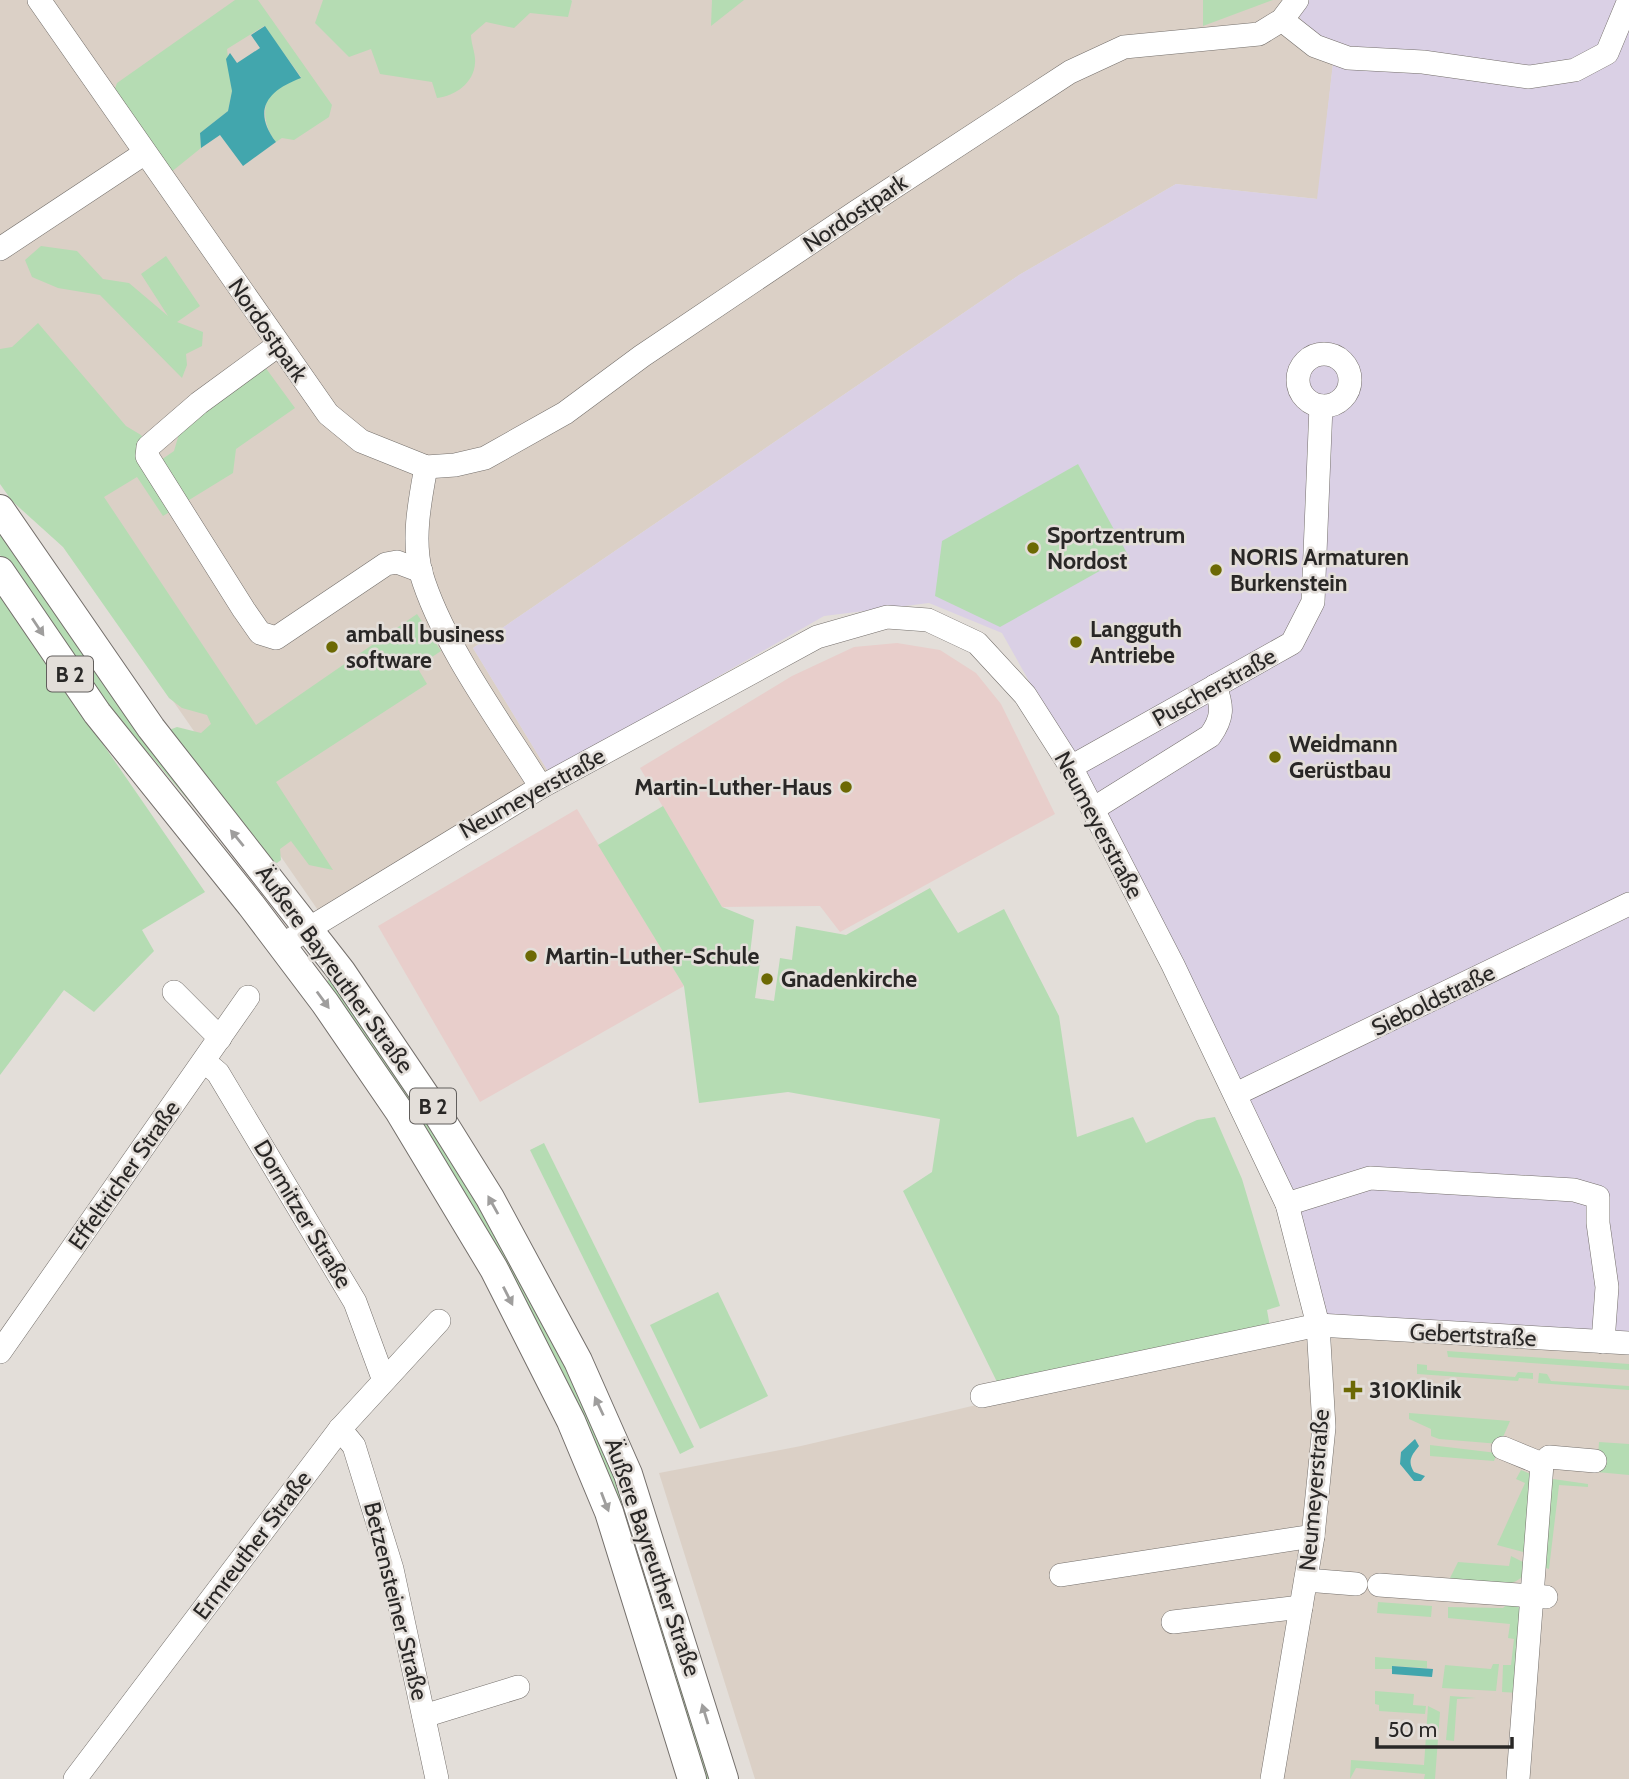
<svg xmlns="http://www.w3.org/2000/svg" width="1629" height="1779" font-family="Cabin,sans-serif">
<style>
.built{fill:#dbd0c6}
.industrial{fill:#dad0e5}
.education{fill:#e8cecb}
.green{fill:#b5dcb3}
.water{fill:#42a6ad}
.lines{fill:none;stroke-linecap:round;stroke-linejoin:round}
.minor-casing{stroke:#746f6b;stroke-width:24}
.major-casing{stroke:#746f6b;stroke-width:30}
.minor{stroke:#fff;stroke-width:23}
.major{stroke:#fff;stroke-width:28}
.oneway{fill:#9f9e9d}
.poi-dot{fill:#6c6904;stroke:#e3ded9;stroke-width:2.5}
.labels{text-anchor:middle;dominant-baseline:central;stroke-width:5;stroke-linejoin:round;paint-order:stroke}
.shield{fill:#e3ded9;stroke:#615e5c;stroke-width:2}
.shield-label{font-size:21px;font-weight:bold;fill:#292726}
.street-label{font-size:23px;fill:#292726;stroke:#e3ded9}
.poi-label{font-size:23px;font-weight:bold;fill:#292726;stroke:#e3ded9;text-anchor:start}
</style>
<rect width="100%" height="100%" fill="#e3ded9"/>
<!-- built -->
<g class="built">
<polygon points="0,0 1287,0 1333,63 1318,199 1176,184 1019,275 473,648 549,773 322,916 0,451"/>
<polygon points="1318,1325 1629,1342 1629,1779 755,1779 659,1473 801,1446"/>
</g>
<!-- industrial -->
<polygon class="industrial" points="1287,0 1629,0 1629,1342 1318,1325 1289,1204 1123,848 1002,633 929,603 824,616 549,773 473,648 1019,275 1176,184 1317,199 1333,63"/>
<!-- education -->
<g class="education">
<polygon points="897,643 940,650 976,673 1001,704 1055,814 840,932 820,906 722,907 640,768 792,676 854,647"/>
<polygon points="577,809 684,986 480,1102 378,926"/>
</g>
<!-- green -->
<g class="green">
<path d="M235 0H258L332 105 329 117 294 140 282 138 276 142C263 126 259 100 279 86 286 82 295 80 301 77L264 26 227 49 232 91 228 111 200 133 201 148 170 173 113 94 117 83Z"/>
<path d="M323 0H571L572 1 568 17 530 13 514 28 486 22 471 35C471 44 476 54 475 63 474 83 455 96 437 98L432 82 380 74 371 49 349 57 315 23Z"/>
<polygon points="712,0 744,0 711,26"/>
<polygon points="1203,0 1273,0 1203,26"/>
<polygon points="41,246 77,251 103,279 129,283 168,316 141,274 166,256 200,306 177,322 203,332 202,346 186,354 187,365 182,378 100,295 58,288 32,277 25,260"/>
<polygon points="38,323 126,426 141,435 158,462 174,451 181,427 265,367 295,408 236,449 233,473 163,516 137,477 104,497 256,725 417,614 441,651 417,667 427,684 276,782 333,870 309,865 291,841 280,849 281,860 277,863 265,859 169,730 177,727 201,733 211,724 207,715 182,708 169,698 63,547 12,501 0,484 0,349 12,347"/>
<polygon points="1078,464 1128,555 1000,627 935,596 942,541"/>
<polygon points="0,525 224,843 152,757 92,694 0,555"/>
<polygon points="0,595 205,892 142,930 154,951 94,1012 64,990 0,1075"/>
<polygon points="663,806 722,907 754,920 750,954 761,956 755,998 774,1001 780,958 792,960 796,926 846,935 930,888 958,933 1004,909 1059,1016 1077,1137 1133,1117 1146,1143 1197,1120 1215,1117 1242,1179 1280,1306 1267,1310 1270,1327 999,1386 903,1191 932,1172 940,1119 788,1092 699,1103 684,986 598,845"/>
<polygon points="334,976 486,1209 613,1461 715,1779 701,1779 611,1495 323,984"/>
<polygon points="544,1143 694,1447 680,1454 530,1150"/>
<polygon points="718,1292 768,1396 700,1429 650,1325"/>
<polygon points="1447,1351 1629,1364 1629,1370 1448,1357"/>
<polygon points="1417,1364 1427,1365 1427,1370 1515,1377 1518,1372 1533,1373 1533,1379 1519,1378 1518,1381 1417,1374"/>
<polygon points="1539,1373 1547,1374 1551,1381 1629,1386 1629,1390 1538,1383"/>
<polygon points="1409,1413 1510,1421 1500,1444 1439,1439 1431,1436 1431,1429 1409,1419"/>
<polygon points="1599,1442 1629,1444 1629,1475 1597,1472"/>
<polygon points="1430,1445 1497,1453 1494,1461 1430,1456"/>
<polygon points="1521,1470 1538,1477 1527,1553 1497,1545 1525,1483 1516,1479"/>
<polygon points="1546,1478 1588,1484 1588,1487 1559,1485 1549,1569 1543,1567 1547,1553 1539,1550"/>
<path d="M1511 1556 1525 1563 1527 1571C1512 1594 1476 1584 1453 1583L1450 1578 1458 1562 1509 1566Z"/>
<polygon points="1512,1599 1523,1612 1519,1693 1502,1692 1503,1665 1511,1665 1514,1639 1508,1638 1510,1624 1448,1618 1448,1607 1503,1608"/>
<polygon points="1378,1602 1432,1606 1431,1617 1377,1613"/>
<polygon points="1375,1657 1427,1661 1427,1668 1393,1666 1392,1669 1375,1669"/>
<polygon points="1493,1664 1499,1664 1496,1691 1442,1688 1445,1665 1491,1669"/>
<polygon points="1375,1691 1414,1694 1413,1705 1426,1706 1425,1714 1379,1711 1379,1705 1375,1704"/>
<polygon points="1450,1696 1476,1698 1457,1699 1454,1741 1446,1740"/>
<polygon points="1428,1706 1440,1712 1435,1779 1424,1779 1425,1774 1356,1768 1350,1779 1351,1760 1424,1765"/>
</g>
<!-- water -->
<g class="water">
<path d="M265 26 301 78C269 90 251 109 276 142L243 166 220 135 201 148 200 133 228 111 232 91 226 59 230 53 237 63 260 48 251 35Z"/>
<path d="M1415 1439 1419 1446C1412 1455 1407 1460 1414 1472L1425 1476 1421 1481H1414L1400 1464 1401 1452Z"/>
<polygon points="1392,1666 1433,1669 1432,1677 1392,1674"/>
</g>
<g class="lines">
<defs>
<g id="minor">
<polyline points="39,0 328,414 361,441 426,467 455,465 485,458 565,413 642,356 856,212 1070,72 1124,47 1259,34 1282,20 1297,0"/>
<polyline points="1282,20 1315,46 1348,58 1423,62 1529,77 1575,70 1607,53 1629,0"/>
<polyline points="0,249 145,153"/>
<polyline points="277,346 199,403 148,447 147,456 244,610 260,633 276,638 386,564 397,562 421,571"/>
<circle cx="1324" cy="380" r="26"/>
<path d="M426 467C420 500 412 539 421 573 442 644 501 723 541 787"/>
<polyline points="1071,767 1292,643 1313,602 1321,406"/>
<path d="M1093 809 1210 736C1223 718 1223 707 1215 686"/>
<polyline points="282,945 541,787 817,637 887,617 928,620 977,643 1025,695 1071,767 1173,965 1287,1204 1318,1325 1324,1427 1313,1536 1272,1779"/>
<polyline points="174,992 220,1038"/>
<polyline points="204,1061 218,1073 355,1302 383,1378"/>
<polyline points="1236,1094 1629,904"/>
<polyline points="1287,1204 1370,1178 1574,1190 1598,1197 1598,1223 1607,1287 1603,1342"/>
<polyline points="0,1352 248,997"/>
<polyline points="982,1396 1318,1325 1629,1343"/>
<polyline points="340,1429 354,1446 392,1569 437,1779"/>
<polyline points="1503,1448 1542,1464 1549,1457 1595,1461"/>
<polyline points="1061,1575 1313,1536"/>
<polyline points="1306,1580 1356,1584"/>
<polyline points="1379,1585 1546,1597"/>
<polyline points="1173,1622 1301,1607"/>
<polyline points="424,1716 518,1687"/>
<polyline points="75,1779 340,1429 439,1321"/>
<polyline points="1518,1779 1542,1464"/>
</g>
<g id="major">
<polyline points="0,509 151,728 341,971 437,1113 490,1198 578,1361 628,1474 724,1779"/>
<polyline points="0,571 97,713 251,905 325,1003 399,1111 494,1269 571,1421 609,1512 692,1779"/>
</g>
</defs>
<!-- minor casing -->
<use href="#minor" class="minor-casing"/>
<!-- major casing -->
<use href="#major" class="major-casing"/>
<!-- minor -->
<use href="#minor" class="minor"/>
<!-- major -->
<use href="#major" class="major"/>
</g>
<!-- one-way arrows -->
<defs><path id="oneway-solid" d="M-6-.8H1V-3.2L6.5 0L1 3.2V.8H-6Z" transform="scale(1.75)"/></defs>
<g class="oneway">
<use href="#oneway-solid" transform="translate(38 627) rotate(56)"/>
<use href="#oneway-solid" transform="translate(237 838) rotate(-129)"/>
<use href="#oneway-solid" transform="translate(323 1000) rotate(54)"/>
<use href="#oneway-solid" transform="translate(493 1205) rotate(-119)"/>
<use href="#oneway-solid" transform="translate(508 1296) rotate(63)"/>
<use href="#oneway-solid" transform="translate(599 1406) rotate(-115)"/>
<use href="#oneway-solid" transform="translate(605 1502) rotate(69)"/>
<use href="#oneway-solid" transform="translate(705 1714) rotate(-107)"/>
</g>
<!-- markers -->
<g class="poi-dot">
<circle cx="1033" cy="548" r="7"/>
<circle cx="1216" cy="570" r="7"/>
<circle cx="1076" cy="642" r="7"/>
<circle cx="332" cy="647" r="7"/>
<circle cx="1275" cy="757" r="7"/>
<circle cx="846" cy="787" r="7"/>
<circle cx="531" cy="956" r="7"/>
<circle cx="767" cy="979" r="7"/>
<path d="M1349.5 1379.5h7v7h7v7h-7v7h-7v-7h-7v-7h7z"/>
</g>
<g class="labels">
<!-- shield labels -->
<g class="shield">
<rect x="47" y="656.5" width="46" height="35" rx="5"/>
<rect x="410" y="1088.5" width="46" height="35" rx="5"/>
</g>
<g class="shield-label">
<text x="70" y="674">B 2</text>
<text x="433" y="1106">B 2</text>
</g>
<!-- street labels -->
<g class="street-label">
<text transform="translate(855 213) rotate(-34)">Nordostpark</text>
<text transform="translate(268 330) rotate(55)">Nordostpark</text>
<text transform="translate(1214 687) rotate(-29)">Puscherstraße</text>
<text transform="translate(532 793) rotate(-29)">Neumeyerstraße</text>
<text transform="translate(1099 825) rotate(62)">Neumeyerstraße</text>
<text transform="translate(335 969) rotate(54)">Äußere Bayreuther Straße</text>
<text transform="translate(1433 1000) rotate(-26)">Sieboldstraße</text>
<text transform="translate(124 1175) rotate(-55)">Effeltricher Straße</text>
<text transform="translate(303 1214) rotate(59)">Dormitzer Straße</text>
<text transform="translate(1473 1335) rotate(3)">Gebertstraße</text>
<text transform="translate(1314 1490) rotate(-85)">Neumeyerstraße</text>
<text transform="translate(252 1545) rotate(-53)">Ermreuther Straße</text>
<text transform="translate(653 1557) rotate(71)">Äußere Bayreuther Straße</text>
<text transform="translate(396 1601) rotate(76)">Betzensteiner Straße</text>
</g>
<!-- poi labels -->
<g class="poi-label">
<text x="1047" y="535">Sportzentrum<tspan x="1047" dy="26">Nordost</tspan></text>
<text x="1230" y="557">NORIS Armaturen<tspan x="1230" dy="26">Burkenstein</tspan></text>
<text x="1090" y="629">Langguth<tspan x="1090" dy="26">Antriebe</tspan></text>
<text x="346" y="634">amball business<tspan x="346" dy="26">software</tspan></text>
<text x="1289" y="744">Weidmann<tspan x="1289" dy="26">Gerüstbau</tspan></text>
<text x="832" y="787" text-anchor="end">Martin-Luther-Haus</text>
<text x="545" y="956">Martin-Luther-Schule</text>
<text x="781" y="979">Gnadenkirche</text>
<text x="1369" y="1390">310Klinik</text>
</g>
</g>
<!-- scale -->
<path d="M1377 1737v10h135v-10" fill="none" stroke="#292726" stroke-width="3.5"/>
<text x="1388" y="1737" font-size="21" fill="#292726" stroke="#e3ded9" stroke-width="5" paint-order="stroke">50 m</text>
</svg>
